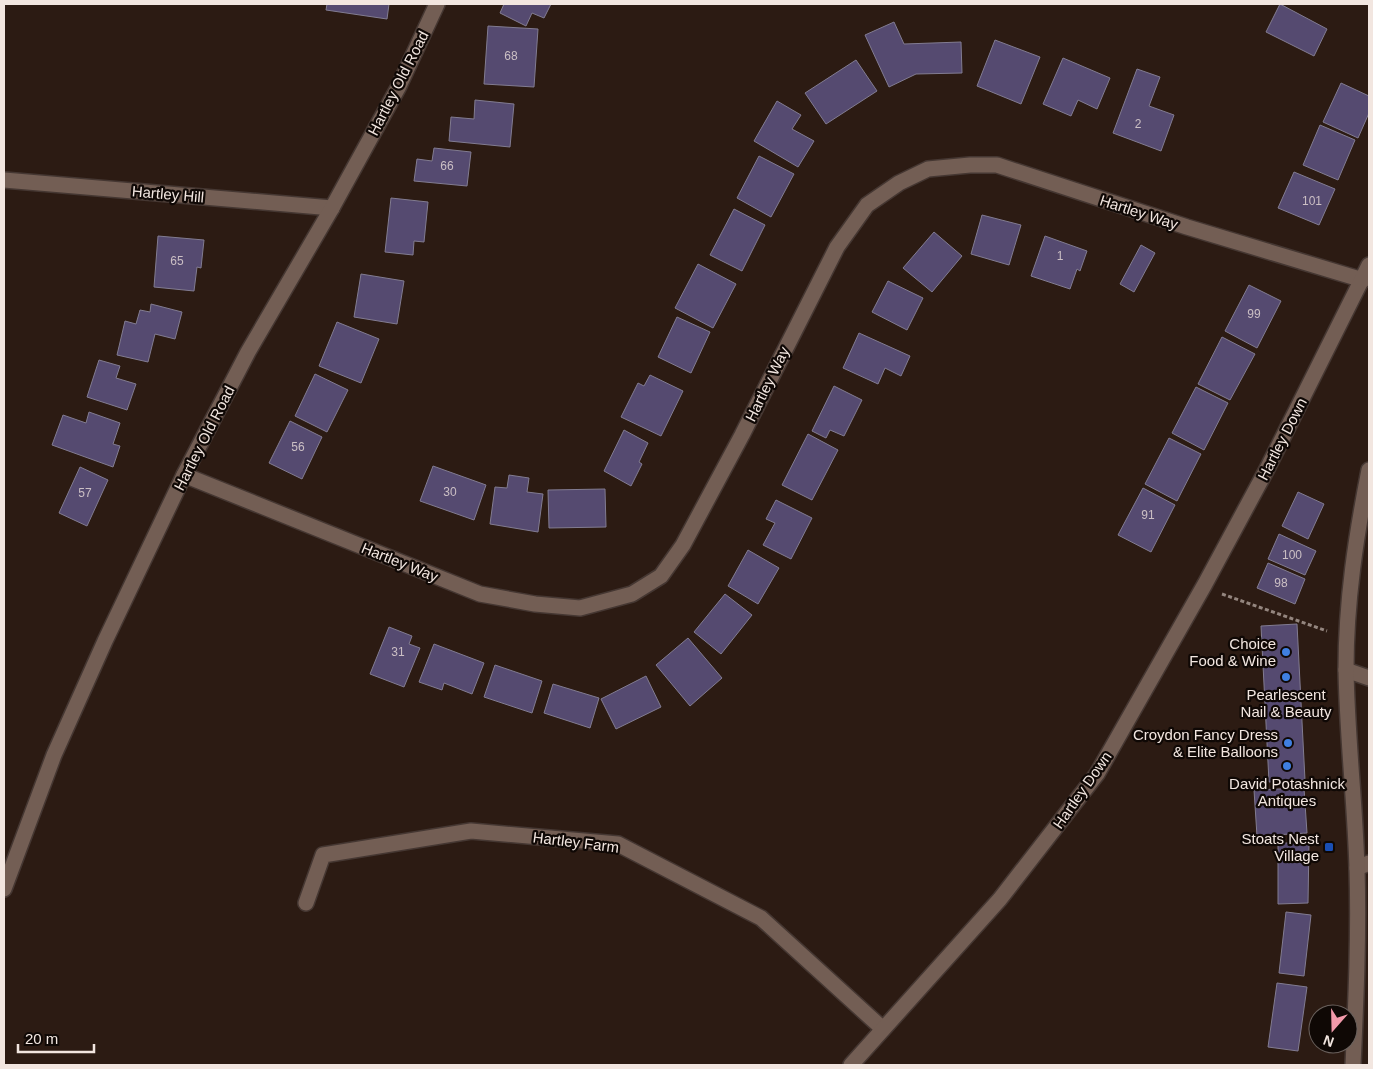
<svg xmlns="http://www.w3.org/2000/svg" width="1373" height="1069" font-family="Helvetica,sans-serif">
<style>
.building{fill:#554a70;stroke:#827c91}
.lines{fill:none;stroke-linecap:round;stroke-linejoin:round}
.street-casing{stroke:#453732;stroke-width:18}
.secondary-casing{stroke:#453732;stroke-width:18}
.path{stroke:#94867f;stroke-width:3;stroke-dasharray:4 2.5;stroke-linecap:butt}
.street{stroke:#735e54;stroke-width:15}
.secondary{stroke:#735e54;stroke-width:15}
.shop-dot{fill:#3f7fe0;stroke:#0f0805;stroke-width:2}
.transit-dot{fill:#1a4fb4;stroke:#0f0805;stroke-width:2}
.labels{text-anchor:middle;dominant-baseline:central;stroke-width:4.5;stroke-linejoin:round;paint-order:stroke}
.number-label{font-size:12px;fill:#cbbfc4}
.street-label{font-size:15px;fill:#f2e6e0;stroke:#0f0805}
.poi-label{font-size:15px;fill:#f2e6e0;stroke:#0f0805;text-anchor:end}
</style>
<rect width="100%" height="100%" fill="#2c1b13"/>
<!-- building -->
<g class="building">
<polygon points="327,4 389,4 387,19 326,10"/>
<polygon points="504,4 551,4 544,18 532,13 526,26 500,13"/>
<polygon points="1280,4 1327,29 1314,56 1266,32"/>
<polygon points="894,22 904,44 961,42 962,73 916,74 889,87 865,35"/>
<polygon points="488,26 538,29 534,87 484,84"/>
<polygon points="995,40 1040,57 1021,104 977,86"/>
<polygon points="1063,58 1110,78 1097,109 1078,100 1071,116 1043,104"/>
<polygon points="856,60 877,91 826,124 805,93"/>
<polygon points="1137,69 1160,77 1149,106 1174,115 1161,151 1113,133"/>
<polygon points="1341,83 1369,96 1369,113 1358,138 1323,122"/>
<polygon points="475,100 514,104 510,147 449,141 451,117 474,119"/>
<polygon points="777,101 801,115 792,129 814,141 798,167 754,141"/>
<polygon points="1320,125 1355,140 1338,180 1303,165"/>
<polygon points="434,148 471,152 467,186 414,181 417,159 432,161"/>
<polygon points="759,156 794,174 771,217 737,198"/>
<polygon points="1294,172 1335,189 1319,225 1278,208"/>
<polygon points="391,198 428,202 424,242 414,241 413,255 385,252"/>
<polygon points="734,209 765,225 742,271 710,255"/>
<polygon points="982,215 1021,225 1009,265 971,254"/>
<polygon points="934,232 962,256 932,292 903,268"/>
<polygon points="158,236 204,240 201,268 197,267 194,291 154,287"/>
<polygon points="1045,236 1087,251 1080,271 1077,269 1070,289 1031,276"/>
<polygon points="1141,245 1155,253 1134,292 1120,284"/>
<polygon points="698,264 736,284 713,328 675,308"/>
<polygon points="361,274 404,281 397,324 354,317"/>
<polygon points="888,281 923,298 907,330 872,312"/>
<polygon points="1249,285 1281,301 1257,348 1225,331"/>
<polygon points="151,304 182,312 175,339 155,334 148,362 117,355 125,321 136,324 140,310 150,312"/>
<polygon points="677,317 710,332 691,373 658,357"/>
<polygon points="337,322 379,339 361,383 319,366"/>
<polygon points="859,333 910,356 901,376 885,368 878,384 843,368"/>
<polygon points="1222,337 1255,354 1230,400 1198,384"/>
<polygon points="99,360 120,366 116,378 136,384 127,410 87,397"/>
<polygon points="315,374 348,390 327,432 295,416"/>
<polygon points="650,375 683,391 661,436 621,417 638,383 644,386"/>
<polygon points="834,386 862,400 844,436 830,430 826,438 812,431"/>
<polygon points="1196,387 1228,403 1204,450 1172,433"/>
<polygon points="89,412 120,423 113,444 120,446 113,467 52,445 63,415 86,423"/>
<polygon points="290,421 322,437 302,479 269,463"/>
<polygon points="624,430 648,443 639,462 642,464 631,486 604,471"/>
<polygon points="808,434 838,450 812,500 782,485"/>
<polygon points="1169,438 1201,454 1177,501 1145,484"/>
<polygon points="433,466 486,485 474,520 420,501"/>
<polygon points="80,467 108,480 87,526 59,513"/>
<polygon points="509,475 529,478 527,492 543,494 538,532 490,524 495,487 507,488"/>
<polygon points="1143,488 1175,505 1151,552 1118,535"/>
<polygon points="605,489 606,527 549,528 548,490"/>
<polygon points="1298,492 1324,504 1308,539 1282,526"/>
<polygon points="776,500 812,518 791,559 763,545 775,523 766,519"/>
<polygon points="1279,534 1316,551 1305,575 1268,559"/>
<polygon points="748,550 779,568 758,604 728,586"/>
<polygon points="1268,563 1305,579 1295,604 1257,588"/>
<polygon points="725,594 752,615 721,654 694,632"/>
<polygon points="1297,624 1305,780 1269,782 1261,626"/>
<polygon points="389,627 412,636 409,644 420,648 404,687 370,674"/>
<polygon points="688,638 722,678 690,706 656,665"/>
<polygon points="434,644 484,663 472,694 444,683 442,690 419,682"/>
<polygon points="495,665 542,681 532,713 484,697"/>
<polygon points="646,676 661,707 616,729 601,699"/>
<polygon points="553,684 599,698 590,728 544,713"/>
<polygon points="1304,788 1307,833 1257,836 1254,790"/>
<polygon points="1278,843 1309,843 1308,903 1278,904"/>
<polygon points="1286,912 1311,915 1304,976 1279,973"/>
<polygon points="1277,983 1307,987 1298,1051 1268,1047"/>
</g>
<g class="lines">
<defs>
<g id="street">
<polyline points="4,180 332,208"/>
<polyline points="184,475 480,594 535,604 580,608 632,594 661,576 683,545 742,435 837,247 867,205 899,183 928,169 970,165 997,165 1187,227 1363,280"/>
<polyline points="1346,670 1369,678"/>
<polyline points="1357,868 1369,863"/>
<polyline points="4,889 54,755 105,641 184,475 248,352 332,208 398,88 437,4"/>
<polyline points="306,903 323,855 471,831 618,844 761,918 883,1029"/>
</g>
<g id="secondary">
<polyline points="851,1065 1000,899 1097,774 1205,584 1267,469 1369,265"/>
<path d="M1353 1065C1356 1000 1359 934 1357 869 1355 802 1347 736 1346 669 1346 601 1356 536 1369 470"/>
</g>
</defs>
<!-- street casing -->
<use href="#street" class="street-casing"/>
<!-- secondary casing -->
<use href="#secondary" class="secondary-casing"/>
<!-- path -->
<polyline class="path" points="1222,594 1327,631"/>
<!-- street -->
<use href="#street" class="street"/>
<!-- secondary -->
<use href="#secondary" class="secondary"/>
</g>
<!-- markers -->
<g class="shop-dot">
<circle cx="1286" cy="652" r="5"/>
<circle cx="1286" cy="677" r="5"/>
<circle cx="1288" cy="743" r="5"/>
<circle cx="1287" cy="766" r="5"/>
</g>
<rect class="transit-dot" x="1324" y="842" width="10" height="10" rx="2.5"/>
<g class="labels">
<!-- number labels -->
<g class="number-label">
<text x="511" y="56">68</text>
<text x="1138" y="124">2</text>
<text x="447" y="166">66</text>
<text x="1312" y="201">101</text>
<text x="1060" y="256">1</text>
<text x="177" y="261">65</text>
<text x="1254" y="314">99</text>
<text x="298" y="447">56</text>
<text x="450" y="492">30</text>
<text x="85" y="493">57</text>
<text x="1148" y="515">91</text>
<text x="1292" y="555">100</text>
<text x="1281" y="583">98</text>
<text x="398" y="652">31</text>
</g>
<!-- street labels -->
<g class="street-label">
<text transform="translate(398 83) rotate(-63)">Hartley Old Road</text>
<text transform="translate(168 194) rotate(5)">Hartley Hill</text>
<text transform="translate(1139 212) rotate(18)">Hartley Way</text>
<text transform="translate(767 384) rotate(-64)">Hartley Way</text>
<text transform="translate(204 438) rotate(-63)">Hartley Old Road</text>
<text transform="translate(1282 439) rotate(-63)">Hartley Down</text>
<text transform="translate(400 562) rotate(22)">Hartley Way</text>
<text transform="translate(1082 790) rotate(-55)">Hartley Down</text>
<text transform="translate(576 842) rotate(7)">Hartley Farm</text>
</g>
<!-- poi labels -->
<g class="poi-label">
<text x="1276" y="643">Choice<tspan x="1276" dy="17">Food &amp; Wine</tspan></text>
<text x="1286" y="694" text-anchor="middle">Pearlescent<tspan x="1286" dy="17">Nail &amp; Beauty</tspan></text>
<text x="1278" y="734">Croydon Fancy Dress<tspan x="1278" dy="17">&amp; Elite Balloons</tspan></text>
<text x="1287" y="783" text-anchor="middle">David Potashnick<tspan x="1287" dy="17">Antiques</tspan></text>
<text x="1319" y="838">Stoats Nest<tspan x="1319" dy="17">Village</tspan></text>
</g>
</g>
<!-- border -->
<rect width="1373" height="1069" fill="none" stroke="#f2e6e0" stroke-width="10"/>
<!-- north arrow -->
<g transform="translate(1333 1029) rotate(200)"><circle r="24" fill="#0f0805" stroke="#6a615d"/>
<path d="M0-4L9 19L0 12L-9 19Z" fill="#f39aab"/>
<text y="-8" font-size="14" font-weight="bold" text-anchor="middle" fill="#f2e6e0">N</text>
</g>
<!-- scale -->
<path d="M18 1044v8h76v-8" fill="none" stroke="#f2e6e0" stroke-width="2.5"/>
<text x="25" y="1044" font-size="15" fill="#f2e6e0" stroke="#0f0805" stroke-width="4" paint-order="stroke">20 m</text>
</svg>
